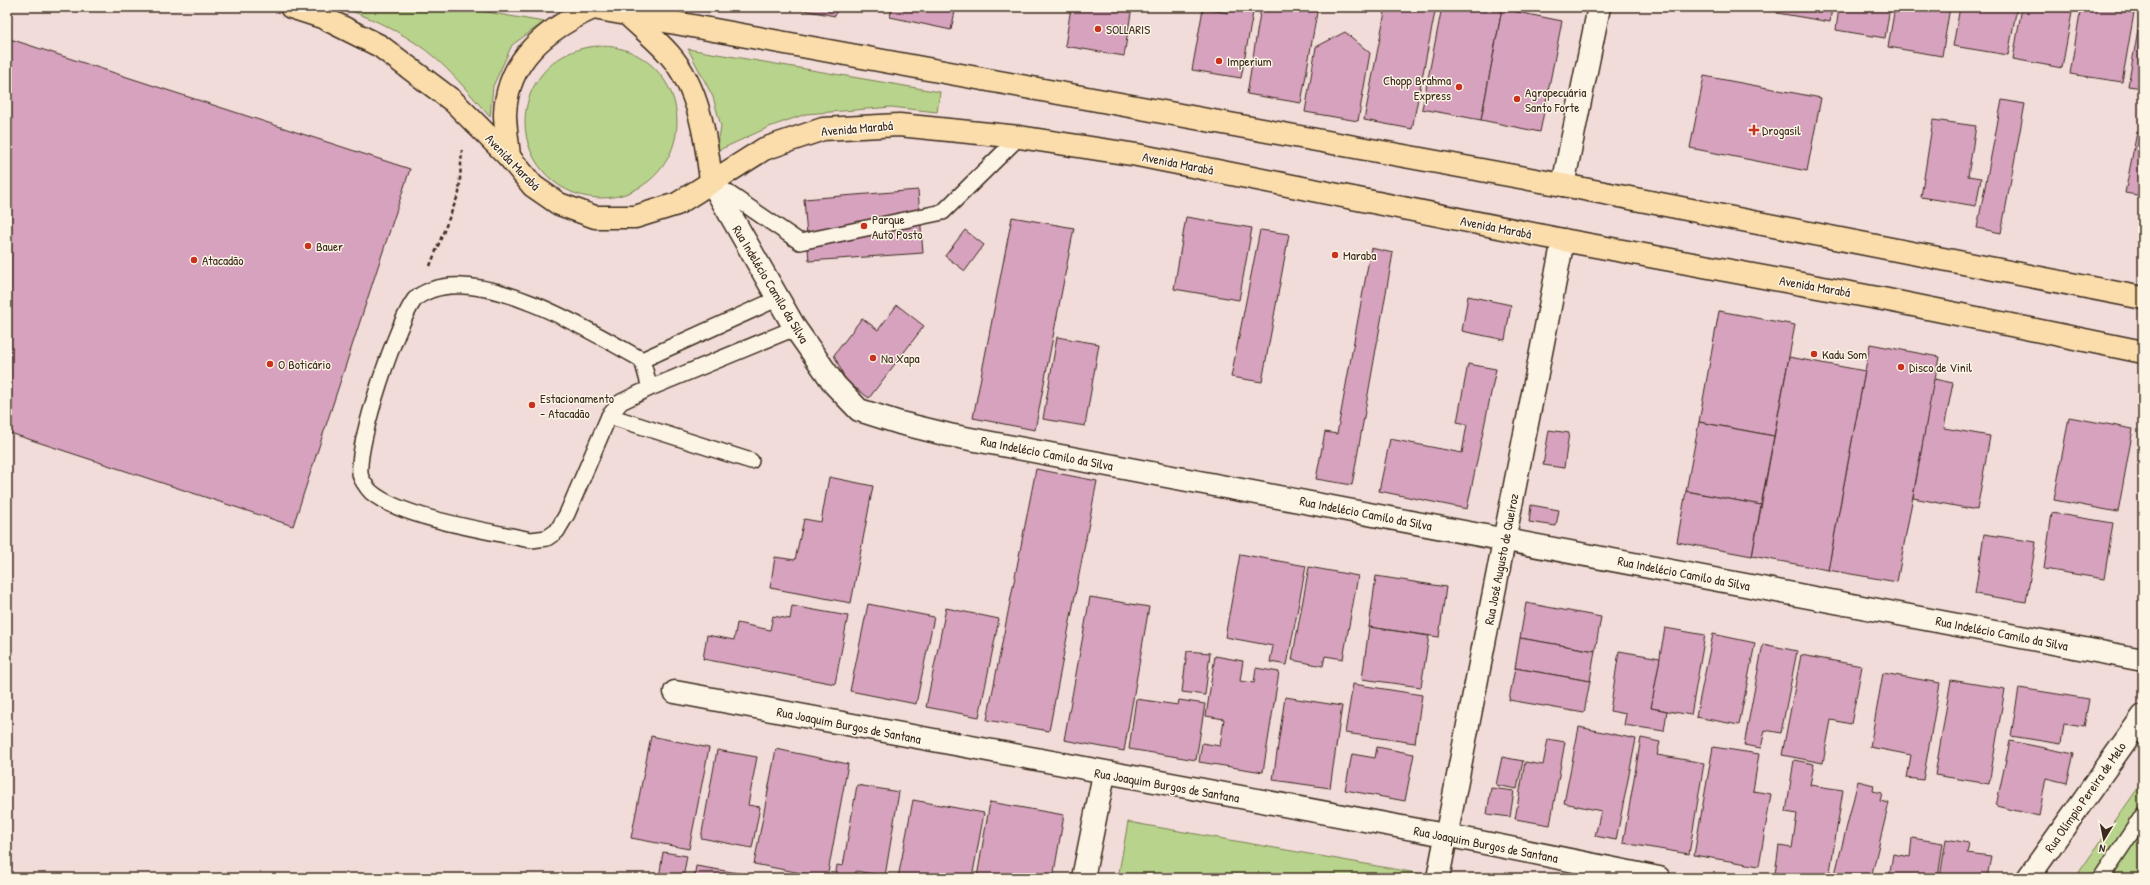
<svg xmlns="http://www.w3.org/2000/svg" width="2150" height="885" font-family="'Patrick Hand',sans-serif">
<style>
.green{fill:#b8d38b;stroke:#7a7e54}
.building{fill:#d6a2be;stroke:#3b2a1e}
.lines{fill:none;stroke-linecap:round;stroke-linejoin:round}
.lane-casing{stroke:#3b2a1e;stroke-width:18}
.street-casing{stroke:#3b2a1e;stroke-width:25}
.primary-casing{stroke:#3b2a1e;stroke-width:25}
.path{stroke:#3b2a1e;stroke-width:2.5;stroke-dasharray:4 3;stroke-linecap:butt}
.lane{stroke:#fcf5e5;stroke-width:15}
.street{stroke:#fcf5e5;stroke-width:22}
.primary{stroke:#fbddab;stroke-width:22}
.poi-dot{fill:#c8321e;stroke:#fcf5e5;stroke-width:1.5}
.labels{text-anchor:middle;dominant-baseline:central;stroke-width:3;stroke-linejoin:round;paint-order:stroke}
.poi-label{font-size:13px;fill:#3b2a1e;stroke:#fcf5e5;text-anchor:start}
.street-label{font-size:13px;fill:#3b2a1e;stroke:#fcf5e5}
</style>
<rect width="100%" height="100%" fill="#f1dcd9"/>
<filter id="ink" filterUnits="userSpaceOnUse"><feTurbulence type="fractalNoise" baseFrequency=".025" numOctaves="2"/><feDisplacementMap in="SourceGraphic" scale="8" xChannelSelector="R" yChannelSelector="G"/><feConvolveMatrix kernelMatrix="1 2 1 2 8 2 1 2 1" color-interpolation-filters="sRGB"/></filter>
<g filter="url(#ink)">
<!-- green -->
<g class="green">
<path d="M340 7H458L544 22 512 45 493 86 490 117C467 91 444 61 414 42 391 27 366 16 340 7Z"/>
<circle cx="601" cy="122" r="76"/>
<polygon points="688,49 940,92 937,112 891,107 806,114 769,127 717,151 721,126 713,97"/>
<polygon points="2143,781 2143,878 2075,878"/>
<polygon points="1128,822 1422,874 1421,878 1118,878"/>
</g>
<!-- building -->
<g class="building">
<polygon points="804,7 837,7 835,16 803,10"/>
<polygon points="892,7 956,7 951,30 890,17"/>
<polygon points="1071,7 1132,7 1124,56 1065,46"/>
<polygon points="1229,7 1254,7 1241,78 1192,70 1203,9 1228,13"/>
<polygon points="1261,7 1318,7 1301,103 1247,94"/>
<polygon points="1386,7 1436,7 1412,129 1364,120"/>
<polygon points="1442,7 1490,7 1502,9 1481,120 1422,109"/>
<polygon points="1778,7 1832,7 1830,22 1777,13"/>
<polygon points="1839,7 1890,7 1885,38 1836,30"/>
<polygon points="1895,7 1950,7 1942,56 1888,47"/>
<polygon points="1960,7 2017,7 2008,55 1953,46"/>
<polygon points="2022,7 2073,7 2062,68 2013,59"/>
<polygon points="2081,7 2135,7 2122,82 2070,74"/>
<polygon points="2142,7 2143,7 2143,88 2128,86"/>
<polygon points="1502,9 1562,21 1540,132 1481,120"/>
<polygon points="1345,32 1370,53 1358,121 1305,112 1316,47"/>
<polygon points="7,38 410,169 293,526 7,432"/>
<polygon points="1704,76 1821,98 1807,171 1690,148"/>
<polygon points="2002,100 2025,104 2001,233 1977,228"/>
<polygon points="1933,120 1976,126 1968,176 1981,178 1976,206 1921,197"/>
<polygon points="2137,132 2143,133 2143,196 2125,193"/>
<polygon points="918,190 923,253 809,261 804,199"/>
<polygon points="1012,217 1074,228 1035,430 973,418"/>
<polygon points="1186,217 1252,228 1239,300 1174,289"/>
<polygon points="965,230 984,245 965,271 945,256"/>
<polygon points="1260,230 1289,234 1262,382 1231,377"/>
<polygon points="1371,248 1393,253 1352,485 1316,479 1325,432 1337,434"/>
<polygon points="1468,296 1511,305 1505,340 1462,331"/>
<polygon points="897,305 924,326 869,398 846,381 834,355 862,318 878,330"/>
<polygon points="1719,311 1795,325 1774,436 1699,422"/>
<polygon points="1057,337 1099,344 1085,426 1043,419"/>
<polygon points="1870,344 1939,357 1897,582 1828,570"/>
<polygon points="1789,357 1865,371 1828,570 1752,556"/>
<polygon points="1468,364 1496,369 1467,509 1379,491 1390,439 1462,453 1467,424 1457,422"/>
<polygon points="1934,379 1953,383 1944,428 1990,436 1977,510 1913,498"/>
<polygon points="2069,417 2133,429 2118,512 2054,500"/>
<polygon points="1699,422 1774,436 1761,505 1686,491"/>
<polygon points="1549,430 1569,433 1564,468 1543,465"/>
<polygon points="1036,469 1097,481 1049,731 987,720"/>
<polygon points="829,477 873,486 851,603 770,588 775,557 795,560 804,519 821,522"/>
<polygon points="1686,491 1761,505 1752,556 1677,542"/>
<polygon points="1531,505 1559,510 1556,526 1529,522"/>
<polygon points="2052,513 2113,523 2104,579 2044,569"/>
<polygon points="1984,534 2036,542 2026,602 1975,594"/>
<polygon points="1240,554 1306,566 1287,665 1270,662 1273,646 1225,637"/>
<polygon points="1309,567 1358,576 1343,659 1325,656 1323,666 1292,660"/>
<polygon points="1376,576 1446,587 1439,637 1369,627"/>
<polygon points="1090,597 1149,607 1124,751 1064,740"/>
<polygon points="1526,603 1601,617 1595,651 1520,638"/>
<polygon points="868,604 934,617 916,704 850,691"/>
<polygon points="792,606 848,616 835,684 703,659 707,635 734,640 737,623 770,630 773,616 790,619"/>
<polygon points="946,608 999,619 979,717 926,707"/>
<polygon points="1369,627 1429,636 1421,687 1362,679"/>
<polygon points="1665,628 1705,635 1691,715 1651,708"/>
<polygon points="1713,634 1755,643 1739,725 1696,717"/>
<polygon points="1520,638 1595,651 1590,681 1515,668"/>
<polygon points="1763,644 1797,651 1781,733 1765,730 1761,748 1744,745"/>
<polygon points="1187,651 1210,653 1205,695 1182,692"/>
<polygon points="1619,651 1660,658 1651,708 1667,711 1664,731 1624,725 1626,714 1610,711"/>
<polygon points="1801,655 1862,666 1851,724 1831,720 1823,763 1782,755"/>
<polygon points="1215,656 1243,661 1240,681 1254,683 1256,668 1279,672 1263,772 1199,762 1202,743 1220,746 1224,719 1206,716"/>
<polygon points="1515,668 1590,681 1584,713 1509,700"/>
<polygon points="1883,673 1940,683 1923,780 1907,778 1911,755 1870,747"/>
<polygon points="1951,680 2005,689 1989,784 1935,775"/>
<polygon points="1353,684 1422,695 1415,743 1345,733"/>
<polygon points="2019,688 2089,699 2084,727 2064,724 2061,744 2011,736"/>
<polygon points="1285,697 1342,706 1330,788 1273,780"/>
<polygon points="1136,699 1178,705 1179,700 1205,704 1196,760 1129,749"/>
<polygon points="1579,727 1636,739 1616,840 1595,836 1601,811 1564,803"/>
<polygon points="651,736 709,748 689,849 631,838"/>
<polygon points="1641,738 1660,742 1657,755 1704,763 1689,854 1623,843"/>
<polygon points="1548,739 1565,742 1550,825 1515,819 1525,762 1543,765"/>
<polygon points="2010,741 2074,754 2067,783 2046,778 2039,816 1996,806"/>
<polygon points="1377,747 1414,754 1405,801 1345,790 1352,754 1375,758"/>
<polygon points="1713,747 1759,754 1753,791 1771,794 1759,866 1694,855"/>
<polygon points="776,749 848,764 827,878 754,864"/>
<polygon points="717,750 757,757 748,805 760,807 752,848 701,838"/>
<polygon points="1502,757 1523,761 1517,789 1496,785"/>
<polygon points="1794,760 1814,764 1810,785 1843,790 1829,878 1809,878 1775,873 1779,846 1792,848 1797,814 1786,812"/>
<polygon points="1858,781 1874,785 1873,791 1882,793 1880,801 1889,803 1871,878 1834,878"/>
<polygon points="857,785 899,792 885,876 856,871 855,878 835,878 837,865 843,866"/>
<polygon points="1491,788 1514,791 1510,817 1487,814"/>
<polygon points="913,800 984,813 972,878 898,878"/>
<polygon points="990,802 1064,815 1053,878 977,877"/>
<polygon points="1912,838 1943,843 1938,878 1889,878 1893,854 1910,857"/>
<polygon points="1946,839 1969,843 1967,853 1991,856 1987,878 1940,878"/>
<polygon points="663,852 687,856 683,878 659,878"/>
<polygon points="696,866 750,875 749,878 694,878"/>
</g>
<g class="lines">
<defs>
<g id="lane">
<polyline points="715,184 800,242 943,212 1019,137"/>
<polyline points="642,360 779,298"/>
<path d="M650 388 642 360C593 332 489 269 431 290 426 292 419 295 415 299 396 324 357 442 360 473 360 478 367 488 371 492 401 518 489 531 531 540L547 538 557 531 567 514 609 416 621 402 650 388 795 328"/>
<polyline points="609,416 751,461"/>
<polyline points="2101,878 2143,815"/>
</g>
<g id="street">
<polyline points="711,181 795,328 835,385 859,410 900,423 949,435 2143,660"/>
<polyline points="1563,185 1599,7"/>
<polyline points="675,692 1445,835 1659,878"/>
<polyline points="1083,878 1104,774"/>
<polyline points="1438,878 1563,240"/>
<polyline points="2028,878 2143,716"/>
</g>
<g id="primary">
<polyline points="291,7 322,17 380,46 453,101 509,157 533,186 559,204 595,217 635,217 677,204 764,149 823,129 899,125 1019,137 1137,155 1563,240 1888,300 2143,352"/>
<polyline points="588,7 1563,185 2143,298"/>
<path d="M626 13C640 27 656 39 669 54 699 88 706 138 711 181"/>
<path d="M509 157C508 143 505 128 505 114 507 59 547 29 593 8"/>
</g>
</defs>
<!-- lane casing -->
<use href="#lane" class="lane-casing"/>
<!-- street casing -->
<use href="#street" class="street-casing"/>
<!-- primary casing -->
<use href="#primary" class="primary-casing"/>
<!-- path -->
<polyline class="path" points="430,266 459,193 462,150"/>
<!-- lane -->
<use href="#lane" class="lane"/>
<!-- street -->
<use href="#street" class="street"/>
<!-- primary -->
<use href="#primary" class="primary"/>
</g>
</g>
<!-- markers -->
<g class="poi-dot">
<circle cx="1098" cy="29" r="4"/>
<circle cx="1219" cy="61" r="4"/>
<circle cx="1459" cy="87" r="4"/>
<circle cx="1517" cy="99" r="4"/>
<path d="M1752 124h4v4h4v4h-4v4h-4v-4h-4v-4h4z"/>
<circle cx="864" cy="226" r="4"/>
<circle cx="308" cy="246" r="4"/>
<circle cx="1335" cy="255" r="4"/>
<circle cx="194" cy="260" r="4"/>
<circle cx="1814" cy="354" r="4"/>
<circle cx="873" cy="358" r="4"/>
<circle cx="270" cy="364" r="4"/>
<circle cx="1901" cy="367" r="4"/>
<circle cx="532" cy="405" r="4"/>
</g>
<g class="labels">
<!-- poi labels -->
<g class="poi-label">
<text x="1106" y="29">SOLLARIS</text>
<text x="1227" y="61">Imperium</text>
<text x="1451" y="80" text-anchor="end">Chopp Brahma<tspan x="1451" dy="15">Express</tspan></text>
<text x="1525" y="92">Agropecuária<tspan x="1525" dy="15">Santo Forte</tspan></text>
<text x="1762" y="130">Drogasil</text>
<text x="872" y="219">Parque<tspan x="872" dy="15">Auto Posto</tspan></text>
<text x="316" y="246">Bauer</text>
<text x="1343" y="255">Maraba</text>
<text x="202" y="260">Atacadão</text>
<text x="1822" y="354">Kadu Som</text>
<text x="881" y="358">Na Xapa</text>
<text x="278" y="364">O Boticário</text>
<text x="1909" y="367">Disco de Vinil</text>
<text x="540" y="398">Estacionamento<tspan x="540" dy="15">- Atacadão</tspan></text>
</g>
<!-- street labels -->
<g class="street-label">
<text transform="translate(857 128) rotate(-5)">Avenida Marabá</text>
<text transform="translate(513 162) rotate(46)">Avenida Marabá</text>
<text transform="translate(1178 163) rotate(11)">Avenida Marabá</text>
<text transform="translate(1496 227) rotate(11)">Avenida Marabá</text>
<text transform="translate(771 284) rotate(59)">Rua Indelécio Camilo da Silva</text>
<text transform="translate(1815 286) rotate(10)">Avenida Marabá</text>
<text transform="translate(1047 453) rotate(11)">Rua Indelécio Camilo da Silva</text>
<text transform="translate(1366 513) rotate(11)">Rua Indelécio Camilo da Silva</text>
<text transform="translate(1501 559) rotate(-79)">Rua José Augusto de Queiroz</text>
<text transform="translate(1684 573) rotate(11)">Rua Indelécio Camilo da Silva</text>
<text transform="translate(2002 633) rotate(11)">Rua Indelécio Camilo da Silva</text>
<text transform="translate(849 725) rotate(11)">Rua Joaquim Burgos de Santana</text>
<text transform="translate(1167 785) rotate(10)">Rua Joaquim Burgos de Santana</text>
<text transform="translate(2085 797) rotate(-55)">Rua Olímpio Pereira de Melo</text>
<text transform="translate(1486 844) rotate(11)">Rua Joaquim Burgos de Santana</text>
</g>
</g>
<!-- margin -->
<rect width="2150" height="885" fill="none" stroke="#fcf5e5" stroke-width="24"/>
<rect x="12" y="12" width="2126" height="861" fill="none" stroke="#3b2a1e" stroke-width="1.5" filter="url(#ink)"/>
<!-- north arrow -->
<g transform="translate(2104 839) rotate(190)" stroke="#fcf5e5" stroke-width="3" paint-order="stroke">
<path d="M0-3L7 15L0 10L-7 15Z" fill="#3b2a1e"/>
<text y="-6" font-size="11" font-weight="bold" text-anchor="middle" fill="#3b2a1e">N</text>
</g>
</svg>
